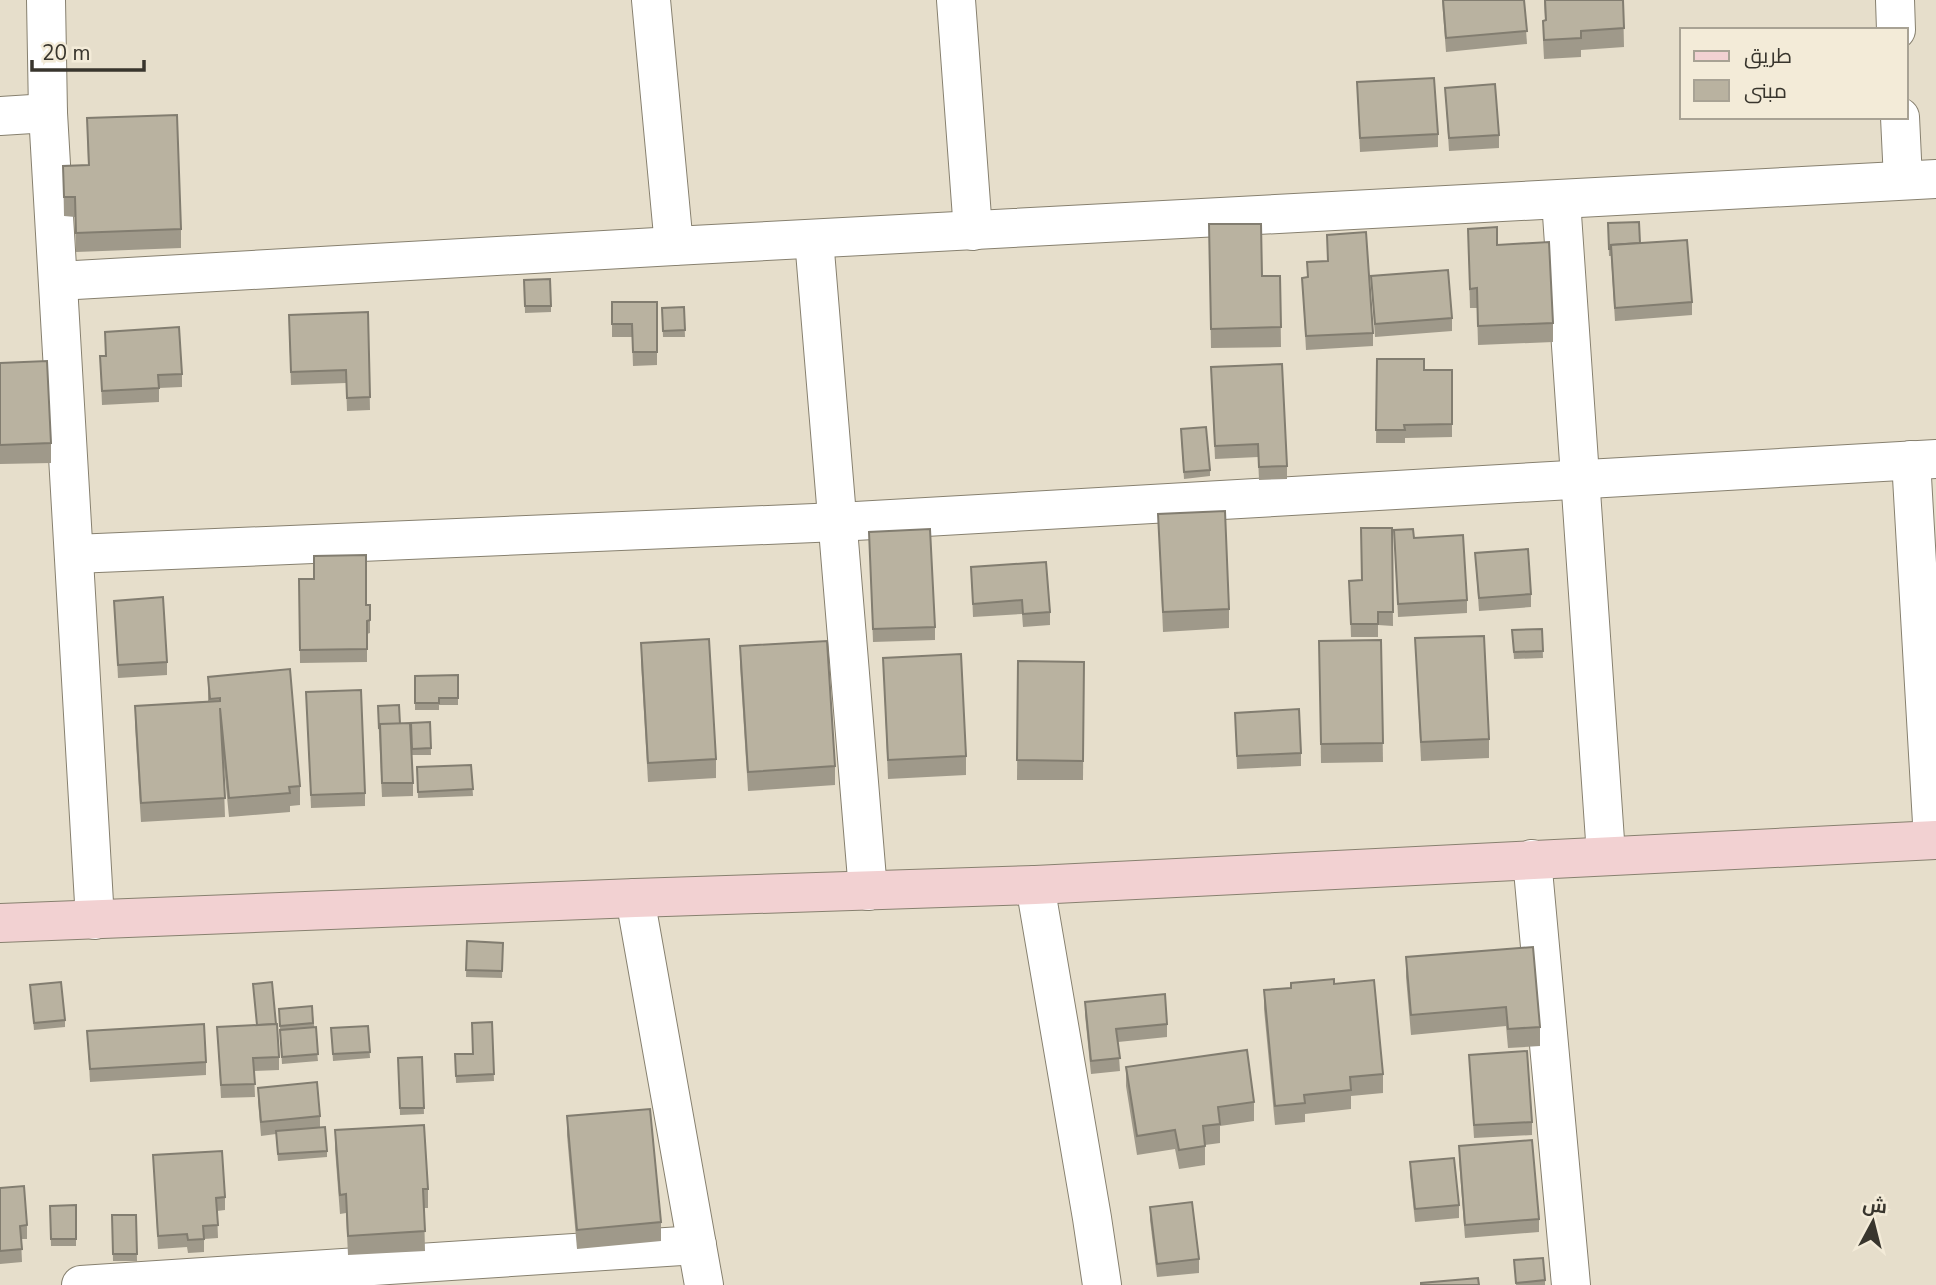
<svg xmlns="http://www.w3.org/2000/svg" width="1936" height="1285" font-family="'Nunito Sans',Cairo,sans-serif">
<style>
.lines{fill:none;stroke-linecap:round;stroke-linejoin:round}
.street-casing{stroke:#87806f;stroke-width:40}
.secondary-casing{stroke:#87806f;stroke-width:40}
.street{stroke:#fff;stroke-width:38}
.secondary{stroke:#f2d1d2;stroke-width:38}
.wall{fill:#9f998a}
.building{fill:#b9b2a0;stroke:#827d70;stroke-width:2}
</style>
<rect width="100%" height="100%" fill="#e6decb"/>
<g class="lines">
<defs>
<g id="street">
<polyline points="46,0 48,113 95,920"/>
<polyline points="651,0 674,246"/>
<polyline points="956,0 973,231"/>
<polyline points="1895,0 1896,30"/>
<polyline points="0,116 48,113"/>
<polyline points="1900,117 1903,180"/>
<polyline points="1561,200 1606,855"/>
<polyline points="814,239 868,891"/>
<polyline points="58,281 674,246 1936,179"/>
<polyline points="1911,460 1933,840"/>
<polyline points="74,554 838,522 1936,459"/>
<polyline points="1532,859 1571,1285"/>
<polyline points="1035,885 1092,1218 1102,1285"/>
<polyline points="635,898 704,1285"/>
<polyline points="81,1285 697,1245"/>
</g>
<polyline id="secondary" points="0,923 635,898 1035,885 1936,840"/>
</defs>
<!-- street casing -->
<use href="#street" class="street-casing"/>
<!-- secondary casing -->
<use href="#secondary" class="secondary-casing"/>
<!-- street -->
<use href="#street" class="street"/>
<!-- secondary -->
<use href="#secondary" class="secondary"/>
</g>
<!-- wall -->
<g class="wall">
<polygon points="1442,0 1524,0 1527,44 1446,52"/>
<polygon points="1544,0 1623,0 1624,47 1581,50 1581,57 1544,59 1543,40 1543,21 1545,20"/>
<polygon points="1357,82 1438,134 1438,147 1360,152"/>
<polygon points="1445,88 1499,135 1499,148 1449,151"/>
<polygon points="87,118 181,229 181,248 76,252 75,217 64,216 63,166 88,165"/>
<polygon points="1608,223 1640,243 1692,302 1692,315 1615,321 1611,256 1609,256"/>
<polygon points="1209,224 1262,276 1280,276 1281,347 1211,348"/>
<polygon points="1468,229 1553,323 1553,342 1478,345 1477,308 1470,308"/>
<polygon points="1327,235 1373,333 1373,346 1306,350 1302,278 1307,277 1307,262 1327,261"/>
<polygon points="1371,276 1452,318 1452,331 1375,337"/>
<polygon points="524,280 551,306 551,312 525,313"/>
<polygon points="612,302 657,302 657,365 633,366 632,337 612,337"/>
<polygon points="684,307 685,337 663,337 662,308"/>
<polygon points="368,312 370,410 347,411 346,383 291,385 289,328"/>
<polygon points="105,332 182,374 182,387 159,388 159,402 102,405 100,356 106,356"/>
<polygon points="1377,359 1424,370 1452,370 1452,437 1405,438 1405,443 1376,443"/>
<polygon points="0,363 51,443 51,463 0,464"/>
<polygon points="1211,367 1287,466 1287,479 1259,480 1258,457 1215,459"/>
<polygon points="1181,435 1210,470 1210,476 1184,479"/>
<polygon points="1158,514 1229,609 1229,628 1163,632"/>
<polygon points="1392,528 1393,626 1378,625 1378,637 1351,637 1349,581 1362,581"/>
<polygon points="1394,530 1467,600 1467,613 1398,617"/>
<polygon points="869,532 935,627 935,640 873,642"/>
<polygon points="1475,553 1531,594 1531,607 1479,611"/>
<polygon points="971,567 1050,612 1050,625 1023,627 1022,614 973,617"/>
<polygon points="299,579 366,605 370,605 370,633 367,634 367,662 300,663"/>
<polygon points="114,601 167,662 167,675 118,678"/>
<polygon points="1542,629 1543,658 1514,659 1512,630"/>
<polygon points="1415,638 1489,739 1489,758 1421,761"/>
<polygon points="1381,640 1383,762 1321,763 1319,641"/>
<polygon points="641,643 716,759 716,778 648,782 641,662"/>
<polygon points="740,646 835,766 835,785 748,791 740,665"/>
<polygon points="883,658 966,756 966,775 888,779"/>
<polygon points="1018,661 1084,662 1083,780 1017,780"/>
<polygon points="458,675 458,705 439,705 439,710 415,710 415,676"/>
<polygon points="208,677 300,786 300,805 290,806 290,812 229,817 223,757 225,817 141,822 135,725 135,706 208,701"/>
<polygon points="306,692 365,793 365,806 311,808"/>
<polygon points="378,713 400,724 413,783 413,796 382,797"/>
<polygon points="1235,713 1301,753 1301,766 1237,769"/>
<polygon points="430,722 431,755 412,755 411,723"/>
<polygon points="471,765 473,796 418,798 417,767"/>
<polygon points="467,941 503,943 502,978 466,977"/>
<polygon points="1533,947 1540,1027 1540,1046 1508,1048 1506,1026 1411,1035 1406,977 1406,957"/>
<polygon points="253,984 279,1057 279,1070 254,1071 255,1097 221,1098 217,1027 257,1025"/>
<polygon points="1334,984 1383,1074 1383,1093 1351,1096 1351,1109 1305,1114 1305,1122 1275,1125 1264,1009 1264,990"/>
<polygon points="30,985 65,1020 65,1027 34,1030"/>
<polygon points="1085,1002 1167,1024 1167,1037 1118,1042 1120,1071 1091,1074 1085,1015"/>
<polygon points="312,1006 318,1061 282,1064 279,1009"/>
<polygon points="492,1022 494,1081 456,1083 455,1054 473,1054"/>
<polygon points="368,1026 370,1058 333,1061 331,1028"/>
<polygon points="87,1031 206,1062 206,1075 90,1082"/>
<polygon points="1469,1055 1532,1122 1532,1135 1474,1138"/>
<polygon points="422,1057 424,1114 400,1115 398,1058"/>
<polygon points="1126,1067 1254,1102 1254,1121 1220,1126 1220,1143 1205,1145 1205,1165 1179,1169 1175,1149 1137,1155 1126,1086"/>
<polygon points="258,1088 320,1116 320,1128 327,1151 327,1157 278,1161 276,1134 261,1136 258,1101"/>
<polygon points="567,1116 661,1222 661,1241 577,1249 567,1135"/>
<polygon points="335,1130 428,1189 428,1208 424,1208 425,1251 348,1255 346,1213 340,1214 335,1149"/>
<polygon points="1459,1146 1539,1219 1539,1232 1465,1238 1459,1160"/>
<polygon points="153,1155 225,1197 225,1210 217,1211 218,1238 204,1239 204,1252 188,1253 187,1247 158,1249"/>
<polygon points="1410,1162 1459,1205 1459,1218 1415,1222 1410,1175"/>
<polygon points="0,1188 27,1225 27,1239 21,1239 22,1262 0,1264"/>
<polygon points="76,1205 76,1246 51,1246 50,1206"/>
<polygon points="1150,1207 1199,1259 1199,1273 1157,1277 1150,1220"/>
<polygon points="112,1215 136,1215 137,1261 113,1261"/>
<polygon points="1514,1260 1545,1280 1545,1285 1516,1285"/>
</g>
<!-- building -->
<g class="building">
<polygon points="1443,0 1524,0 1527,31 1446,38"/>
<polygon points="1545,0 1623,0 1624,28 1581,31 1581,38 1544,40 1543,21 1546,20"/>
<polygon points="1434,78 1438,134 1360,138 1357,82"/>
<polygon points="1495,84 1499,135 1449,138 1445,88"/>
<polygon points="177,115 181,229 76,233 75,197 64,197 63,166 89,165 87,118"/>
<polygon points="1639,222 1640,243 1611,245 1611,249 1609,249 1608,223"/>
<polygon points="1209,224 1261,224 1262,276 1280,276 1281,327 1211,329"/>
<polygon points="1497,227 1497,245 1549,242 1553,323 1478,326 1477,288 1470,289 1468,229"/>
<polygon points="1366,232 1373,333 1306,336 1302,278 1308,277 1307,262 1328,261 1327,235"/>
<polygon points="1687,240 1692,302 1615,308 1611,245"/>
<polygon points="1448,270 1452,318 1375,324 1371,276"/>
<polygon points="550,279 551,306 525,306 524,280"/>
<polygon points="612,302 657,302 657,352 633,352 632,324 612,324"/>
<polygon points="684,307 685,330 663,331 662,308"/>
<polygon points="368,312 370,397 347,398 346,370 291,372 289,315"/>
<polygon points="179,327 182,374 158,375 159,388 102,391 100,356 106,356 105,332"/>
<polygon points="1377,359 1424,359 1424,370 1452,370 1452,424 1404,425 1405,430 1376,430"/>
<polygon points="47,361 51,443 0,445 0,363"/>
<polygon points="1282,364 1287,466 1259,467 1258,444 1215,446 1211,367"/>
<polygon points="1206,427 1210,470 1184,472 1181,429"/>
<polygon points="1225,511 1229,609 1163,612 1158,514"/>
<polygon points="1361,528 1392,528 1393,612 1378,612 1378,624 1351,624 1349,581 1362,580"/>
<polygon points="930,529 935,627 873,629 869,532"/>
<polygon points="1413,529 1414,538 1463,535 1467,600 1398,604 1394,530"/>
<polygon points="1528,549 1531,594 1479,598 1475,553"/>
<polygon points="366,555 366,605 370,605 370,620 367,621 367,649 300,650 299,579 314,579 314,556"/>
<polygon points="1046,562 1050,612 1023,614 1022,600 973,604 971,567"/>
<polygon points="163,597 167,662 118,665 114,601"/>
<polygon points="1542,629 1543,651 1514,652 1512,630"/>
<polygon points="1484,636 1489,739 1421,742 1415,638"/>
<polygon points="709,639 716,759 648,763 641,643"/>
<polygon points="1381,640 1383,743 1321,744 1319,641"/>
<polygon points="827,641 835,766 748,772 740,646"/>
<polygon points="961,654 966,756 888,760 883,658"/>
<polygon points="1018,661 1084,662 1083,761 1017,760"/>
<polygon points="290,669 300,786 289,787 290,793 229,798 220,708 225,798 141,803 135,706 220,701 220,698 210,699 208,677"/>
<polygon points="458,675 458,698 439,698 439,703 415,703 415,676"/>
<polygon points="361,690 365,793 311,795 306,692"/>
<polygon points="399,705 400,724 380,724 379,729 378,706"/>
<polygon points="1299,709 1301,753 1237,756 1235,713"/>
<polygon points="430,722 431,748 412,749 411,723"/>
<polygon points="410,723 413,783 382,783 380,724"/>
<polygon points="471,765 473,789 418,792 417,767"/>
<polygon points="467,941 503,943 502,971 466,970"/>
<polygon points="1533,947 1540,1027 1508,1029 1506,1007 1411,1015 1406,957"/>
<polygon points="1334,979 1334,984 1374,980 1383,1074 1350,1077 1351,1090 1304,1095 1305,1103 1275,1106 1264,990 1291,988 1291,983"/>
<polygon points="61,982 65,1020 34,1023 30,985"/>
<polygon points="272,982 276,1024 257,1025 253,984"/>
<polygon points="1165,994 1167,1024 1116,1029 1120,1058 1091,1061 1085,1002"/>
<polygon points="312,1006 313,1023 280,1026 279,1009"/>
<polygon points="492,1022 494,1074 456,1076 455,1054 473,1054 472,1023"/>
<polygon points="204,1024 206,1062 90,1069 87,1031"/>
<polygon points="277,1024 279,1057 253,1058 255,1084 221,1085 217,1027"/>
<polygon points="368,1026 370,1052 333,1054 331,1028"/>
<polygon points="316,1027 318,1054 282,1057 280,1030"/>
<polygon points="1247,1050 1254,1102 1218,1107 1220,1124 1203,1126 1205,1146 1179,1150 1175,1130 1137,1136 1126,1067"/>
<polygon points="1527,1051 1532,1122 1474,1125 1469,1055"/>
<polygon points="422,1057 424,1108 400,1108 398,1058"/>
<polygon points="317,1082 320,1116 261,1122 258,1088"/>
<polygon points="650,1109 661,1222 577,1230 567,1116"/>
<polygon points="424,1125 428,1189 423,1189 425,1231 348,1236 346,1194 340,1195 335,1130"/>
<polygon points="325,1127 327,1151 278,1154 276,1131"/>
<polygon points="1532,1140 1539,1219 1465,1225 1459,1146"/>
<polygon points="222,1151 225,1197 216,1198 218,1225 203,1226 204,1239 188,1240 187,1234 158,1236 153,1155"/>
<polygon points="1454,1158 1459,1205 1415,1209 1410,1162"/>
<polygon points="24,1186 27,1225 20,1226 22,1249 0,1251 0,1188"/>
<polygon points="1192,1202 1199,1259 1157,1264 1150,1207"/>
<polygon points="76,1205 76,1239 51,1239 50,1206"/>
<polygon points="112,1215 136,1215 137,1254 113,1254"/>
<polygon points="1543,1258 1545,1280 1516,1283 1514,1260"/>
<polygon points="1478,1278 1479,1285 1421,1285 1421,1283"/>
</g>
<!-- legend -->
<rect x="1680" y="28" width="228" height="91" fill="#f3ebd8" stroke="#a8a294" stroke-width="2"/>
<rect x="1694" y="51" width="35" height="10" fill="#f2d1d2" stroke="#a8a294" stroke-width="2"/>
<text x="1744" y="63" font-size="21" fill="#38352d">طريق</text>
<rect x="1694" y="80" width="35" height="21" fill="#b9b2a0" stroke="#a8a294" stroke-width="2"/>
<text x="1744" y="98" font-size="21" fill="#38352d">مبنى</text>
<!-- north arrow -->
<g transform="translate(1873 1222) rotate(7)" stroke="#f3ebd8" stroke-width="5" paint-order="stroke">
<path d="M0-5L12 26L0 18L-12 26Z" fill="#38352d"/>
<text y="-10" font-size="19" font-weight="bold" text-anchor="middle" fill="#38352d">ش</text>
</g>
<!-- scale -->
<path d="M32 60v10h112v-10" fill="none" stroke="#38352d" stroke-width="3.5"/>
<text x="42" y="60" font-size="21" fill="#38352d" stroke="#f3ebd8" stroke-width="5" paint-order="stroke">20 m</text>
</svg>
